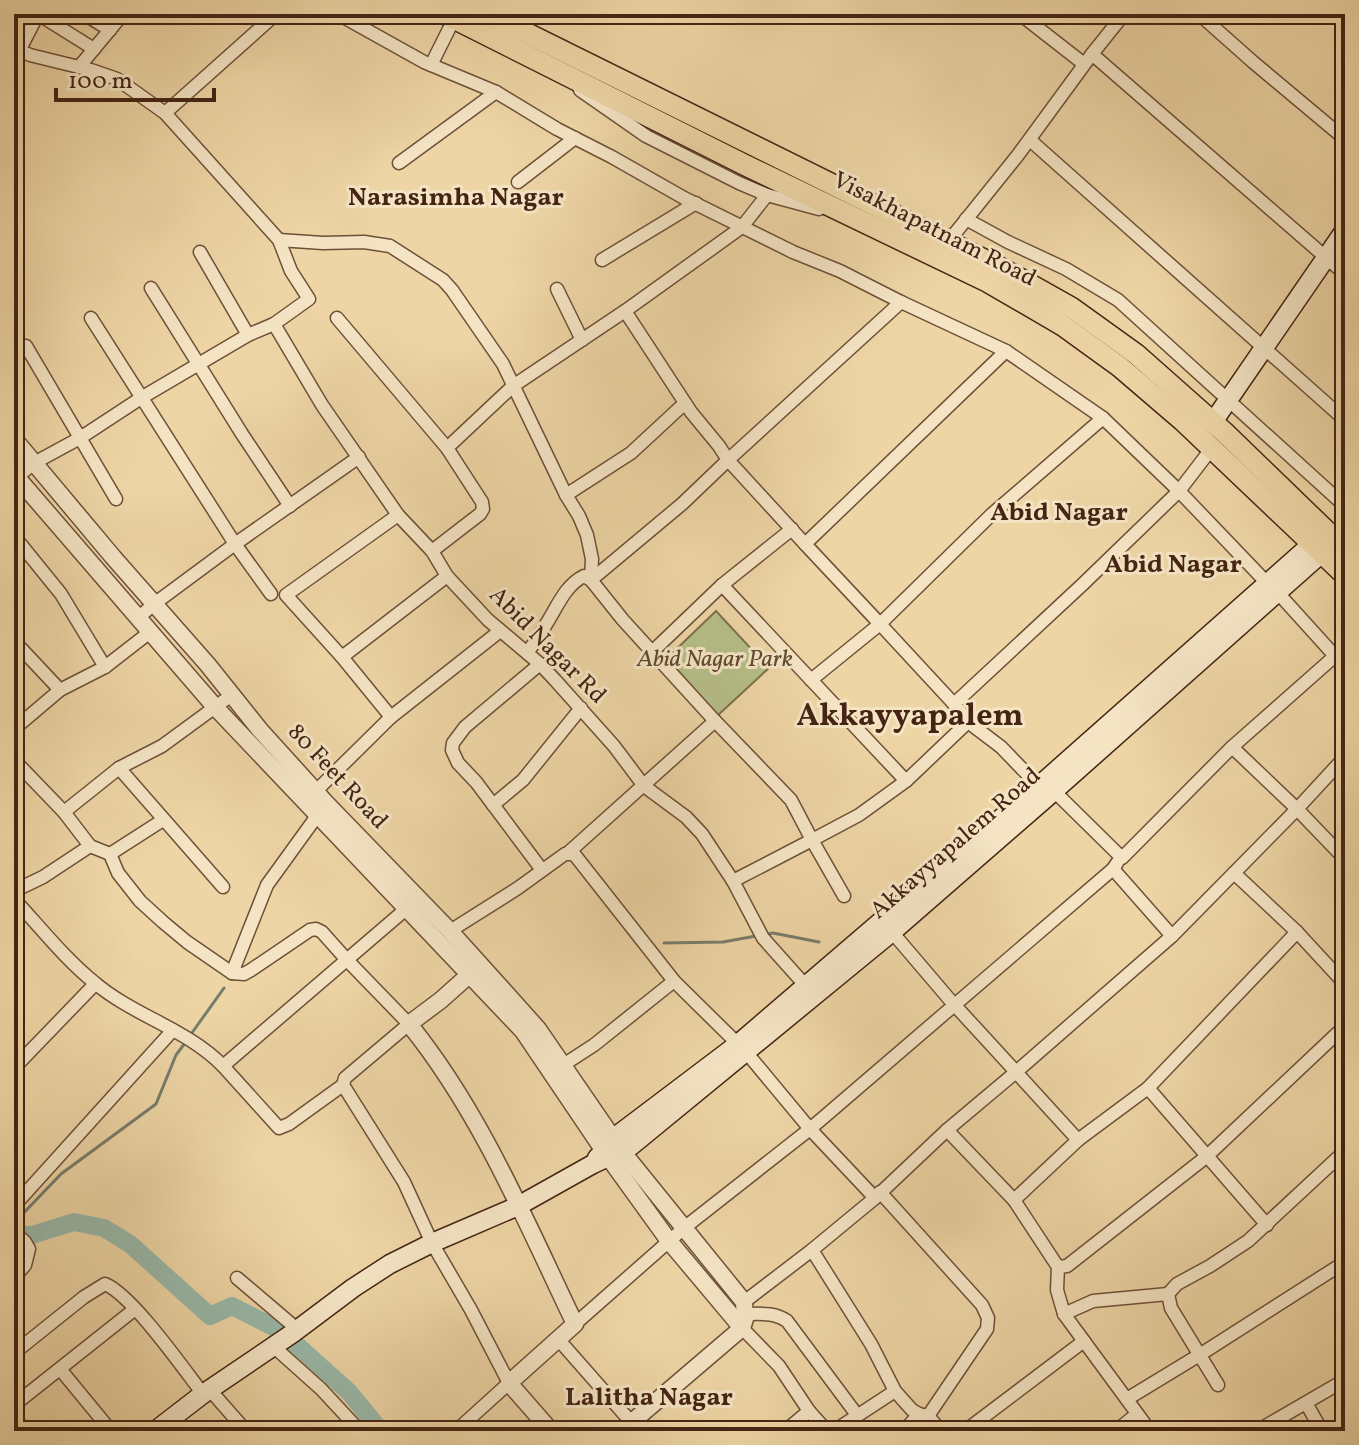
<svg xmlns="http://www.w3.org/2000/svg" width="1359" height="1445" font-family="Vollkorn,serif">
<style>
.green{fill:#b6be88;stroke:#7d714e;stroke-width:2}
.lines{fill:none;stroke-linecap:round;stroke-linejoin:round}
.stream{stroke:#777d6d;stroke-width:3}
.river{stroke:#99b8a9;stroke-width:18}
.minor-casing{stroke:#6e5038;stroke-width:15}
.tertiary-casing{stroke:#6e5038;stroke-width:19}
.secondary-casing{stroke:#442413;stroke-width:21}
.primary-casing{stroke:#442413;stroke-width:23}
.minor{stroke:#f4e4c4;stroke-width:12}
.tertiary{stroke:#f4e4c4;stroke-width:16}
.secondary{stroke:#f4e4c4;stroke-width:18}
.primary{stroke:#eed5a5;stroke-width:20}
.labels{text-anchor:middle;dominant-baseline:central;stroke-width:6;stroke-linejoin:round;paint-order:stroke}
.street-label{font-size:24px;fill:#442413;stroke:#f4e4c4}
.park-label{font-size:24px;font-style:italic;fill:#604a30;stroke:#f4e4c4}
.neighbourhood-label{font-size:26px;font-weight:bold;fill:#442413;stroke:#f4e4c4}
.district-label{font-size:32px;font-weight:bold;fill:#442413;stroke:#f4e4c4}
</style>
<rect width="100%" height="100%" fill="#eed5a5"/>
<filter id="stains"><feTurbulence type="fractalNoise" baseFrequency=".0025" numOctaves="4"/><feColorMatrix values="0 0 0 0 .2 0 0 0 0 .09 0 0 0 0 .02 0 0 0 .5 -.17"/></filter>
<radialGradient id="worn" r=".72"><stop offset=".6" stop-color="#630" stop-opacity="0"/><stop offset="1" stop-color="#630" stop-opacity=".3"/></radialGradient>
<!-- green -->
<polygon class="green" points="716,611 769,668 717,716 667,658"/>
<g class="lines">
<!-- stream -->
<g class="stream">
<polyline points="764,935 773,933 819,942"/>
<polyline points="664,943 723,942 756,936"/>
<polyline points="189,1037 224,988"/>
<polyline points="14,1223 61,1174 156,1104 176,1055 185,1043"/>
</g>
<!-- river -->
<polyline class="river" points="14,1234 32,1235 74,1222 104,1228 130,1244 210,1316 232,1306 281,1331 349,1392 381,1431"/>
<defs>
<g id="minor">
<polyline points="38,14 94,49"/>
<polyline points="84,14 110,30"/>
<polyline points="338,14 424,62 496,92 557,129 612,157 684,198 793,252 840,271 901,302"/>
<polyline points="1020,14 1084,64"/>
<polyline points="1199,14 1253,62 1345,139"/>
<polyline points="14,48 30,55 91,70 117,79 165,113 279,240 291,271 309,299 274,324 248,335 141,398 80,438 34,463 17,477"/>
<polyline points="19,51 38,14"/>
<polyline points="1092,54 1345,274"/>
<polyline points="431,65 454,19"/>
<polyline points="79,67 123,14"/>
<polyline points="580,90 646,136 739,183 767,195 819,209"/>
<polyline points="165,113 276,14"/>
<polyline points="1030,140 1345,420"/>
<polyline points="399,163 496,92"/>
<polyline points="518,182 575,138"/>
<polyline points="966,219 1008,242 1066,269 1118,300 1345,506"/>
<path d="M279 240 323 243 364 242 390 246 443 280 452 290 503 364 566 495 579 516 587 535 592 559 591 580 584 576C564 586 557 608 545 626 540 636 533 644 527 653"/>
<polyline points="948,242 1018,155 1092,54 1124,14"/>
<polyline points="200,252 248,335"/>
<polyline points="602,260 696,203"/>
<polyline points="151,288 242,434 290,506"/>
<polyline points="557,289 582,340"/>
<polyline points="625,311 742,227 767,195"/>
<polyline points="91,318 235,544 271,594"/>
<polyline points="337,318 447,448 482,502 483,509 480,514 432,551"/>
<polyline points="274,324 322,405 398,515 432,551 447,576 488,620 540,664 555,680 614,746 644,786 686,817 702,834 733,881 763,938 805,985"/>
<polyline points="26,346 116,499"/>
<polyline points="447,448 513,386 625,311 691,412 719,446 728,460 682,504 591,580 623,620 715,721 569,852"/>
<polyline points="1212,448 1179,491 1083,584 954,704 968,722 1001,747 1030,777 1054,791 1122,858 1232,747 1297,809 1345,859"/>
<polyline points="566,495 631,453 685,403"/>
<polyline points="792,529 722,585 906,781"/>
<polyline points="14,536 61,594 105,667"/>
<polyline points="805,544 728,460 901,302 1006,351"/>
<polyline points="447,576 342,657 391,717 500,631"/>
<polyline points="138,618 154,604 235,544 359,457"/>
<polyline points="14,641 60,690"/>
<polyline points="652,652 722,585"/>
<polyline points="342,657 286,595 398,515"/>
<polyline points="540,664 465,727 453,743 452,750 458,763 476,782 542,870"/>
<polyline points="811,680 880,624 805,544 1006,351 1103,418"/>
<polyline points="954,704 880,624 991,515 1103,418 1179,491 1268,584"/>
<polyline points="715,721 791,800 812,840 733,881"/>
<polyline points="14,729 60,690 105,667 150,632"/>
<polyline points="1232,747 1335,656 1278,593"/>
<polyline points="14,760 64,812 90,846 43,877 14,891"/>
<polyline points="119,768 223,887"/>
<polyline points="316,791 391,717"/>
<polyline points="493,805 523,780 581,708"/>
<polyline points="64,812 119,768 162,746 233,694"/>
<polyline points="90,846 110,854 163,820"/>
<polyline points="110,854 118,873 140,901 163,922 187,942 232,973 244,974 251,970 310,930 316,929 322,932 346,959 409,1024 345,1078 343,1085 404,1182 432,1243 471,1310 509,1383 456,1431"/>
<polyline points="1234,873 1297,809 1345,757"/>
<polyline points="844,896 812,840 859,815 906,781 968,722"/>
<path d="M14 899C40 927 65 959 95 983 134 1016 187 1029 223 1066L413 903"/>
<polyline points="450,931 518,888 565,854 574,854 674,981 746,1052 810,1129 1113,869"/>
<polyline points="892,932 950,1000 1016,1072 1172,936 1113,869 1117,863"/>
<polyline points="1172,936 1234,873 1297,932 1345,984"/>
<polyline points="232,973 267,885 322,809"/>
<polyline points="223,1066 279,1128 289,1124 343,1085"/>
<polyline points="14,1068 95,984"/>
<polyline points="557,1069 594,1045 674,981"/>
<polyline points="1148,1088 1297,932"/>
<polyline points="947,1130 1016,1072 1078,1140 1148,1088 1267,1225"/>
<polyline points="880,1192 982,1305 988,1318 987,1329 928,1416"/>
<polyline points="1014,1200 1078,1140"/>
<polyline points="14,1206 173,1030"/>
<polyline points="14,1232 25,1242 29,1249 25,1265 14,1278"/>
<polyline points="812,1250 875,1198 947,1130 1014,1200 1058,1267 1057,1290 1064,1314 1150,1431"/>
<polyline points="1058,1267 1067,1266 1206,1157 1345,1026"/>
<polyline points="237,1278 297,1329"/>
<polyline points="744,1302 812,1250 871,1344 895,1391 912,1410 919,1414 928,1416 941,1431"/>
<path d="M745 1314C760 1314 774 1312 787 1321L857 1415"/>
<polyline points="1064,1314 1093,1301 1168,1294"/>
<polyline points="575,1324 684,1228 810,1129 875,1198"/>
<polyline points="742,1328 779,1366 809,1411 785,1431"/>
<polyline points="558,1339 639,1431"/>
<polyline points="273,1346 321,1389 360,1431"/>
<path d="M14 1353 84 1297 105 1284C132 1295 183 1368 203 1394"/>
<polyline points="60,1369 111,1431"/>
<polyline points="1218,1385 1171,1308 1168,1294 1177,1284 1210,1266 1248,1241 1345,1151"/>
<polyline points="210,1390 246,1431"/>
<polyline points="1127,1399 1201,1354 1345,1262"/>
<polyline points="1306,1403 1322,1431"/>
<polyline points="14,1405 135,1309"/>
<polyline points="809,1411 827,1431"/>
<polyline points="14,1417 25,1431"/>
<polyline points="834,1431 895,1391"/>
<polyline points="904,1431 919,1414"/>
<polyline points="965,1431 1084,1341"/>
<polyline points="1116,1431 1137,1414"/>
<polyline points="1257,1431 1345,1380"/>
</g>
<g id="tertiary">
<polyline points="14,439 113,557 208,665 260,730 326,803 450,931 538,1029 621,1150 744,1302 745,1319 742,1328 632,1422 624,1431"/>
<polyline points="14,474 216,708 523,1031 604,1151 669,1241 742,1328"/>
<path d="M469 975 441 1000 409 1024C481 1113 526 1222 575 1324L509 1383 551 1431"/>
</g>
<g id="secondary">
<polyline points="1213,422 1345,230"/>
<polyline points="597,1158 619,1134 738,1044 1041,784 1323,534"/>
<polyline points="155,1431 203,1394 293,1333 353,1288 390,1264 432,1243 518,1206 593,1164 631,1146 892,932 1046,798 1332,544"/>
</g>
<g id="primary">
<polyline points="445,14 745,165 988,282 1062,325 1120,367 1183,421 1345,575"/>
<polyline points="488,14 999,267 1072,308 1136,354 1224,432 1345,549"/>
</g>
</defs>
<!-- minor casing -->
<use href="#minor" class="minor-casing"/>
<!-- tertiary casing -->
<use href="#tertiary" class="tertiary-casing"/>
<!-- secondary casing -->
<use href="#secondary" class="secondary-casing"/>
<!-- primary casing -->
<use href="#primary" class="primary-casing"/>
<!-- minor -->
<use href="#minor" class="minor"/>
<!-- tertiary -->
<use href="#tertiary" class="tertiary"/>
<!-- secondary -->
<use href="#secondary" class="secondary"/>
<!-- primary -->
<use href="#primary" class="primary"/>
</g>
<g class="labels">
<!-- street labels -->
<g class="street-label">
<text transform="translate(934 230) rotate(27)">Visakhapatnam Road</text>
<text transform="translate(547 646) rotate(45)">Abid Nagar Rd</text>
<text transform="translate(337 777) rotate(47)">80 Feet Road</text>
<text transform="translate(956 844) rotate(-41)">Akkayyapalem Road</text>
</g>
<!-- park labels -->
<g class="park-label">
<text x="715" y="660">Abid Nagar Park</text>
</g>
<!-- neighbourhood labels -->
<g class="neighbourhood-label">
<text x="456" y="198">Narasimha Nagar</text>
<text x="1059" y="513">Abid Nagar</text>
<text x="1173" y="565">Abid Nagar</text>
<text x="649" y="1398">Lalitha Nagar</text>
</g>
<!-- district labels -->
<g class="district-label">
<text x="910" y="717">Akkayyapalem</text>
</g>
</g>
<!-- margin -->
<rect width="1359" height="1445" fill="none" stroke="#eed5a5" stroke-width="48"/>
<rect x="16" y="16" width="1327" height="1413" fill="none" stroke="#442413" stroke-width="4"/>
<rect x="24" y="24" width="1311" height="1397" fill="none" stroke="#442413" stroke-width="2"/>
<!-- scale -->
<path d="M56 88v12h158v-12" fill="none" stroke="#442413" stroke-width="4"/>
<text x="68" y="88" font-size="24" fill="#442413" stroke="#f4e4c4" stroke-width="6" paint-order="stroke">100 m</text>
<rect width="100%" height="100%" filter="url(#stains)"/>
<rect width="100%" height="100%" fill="url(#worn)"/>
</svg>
